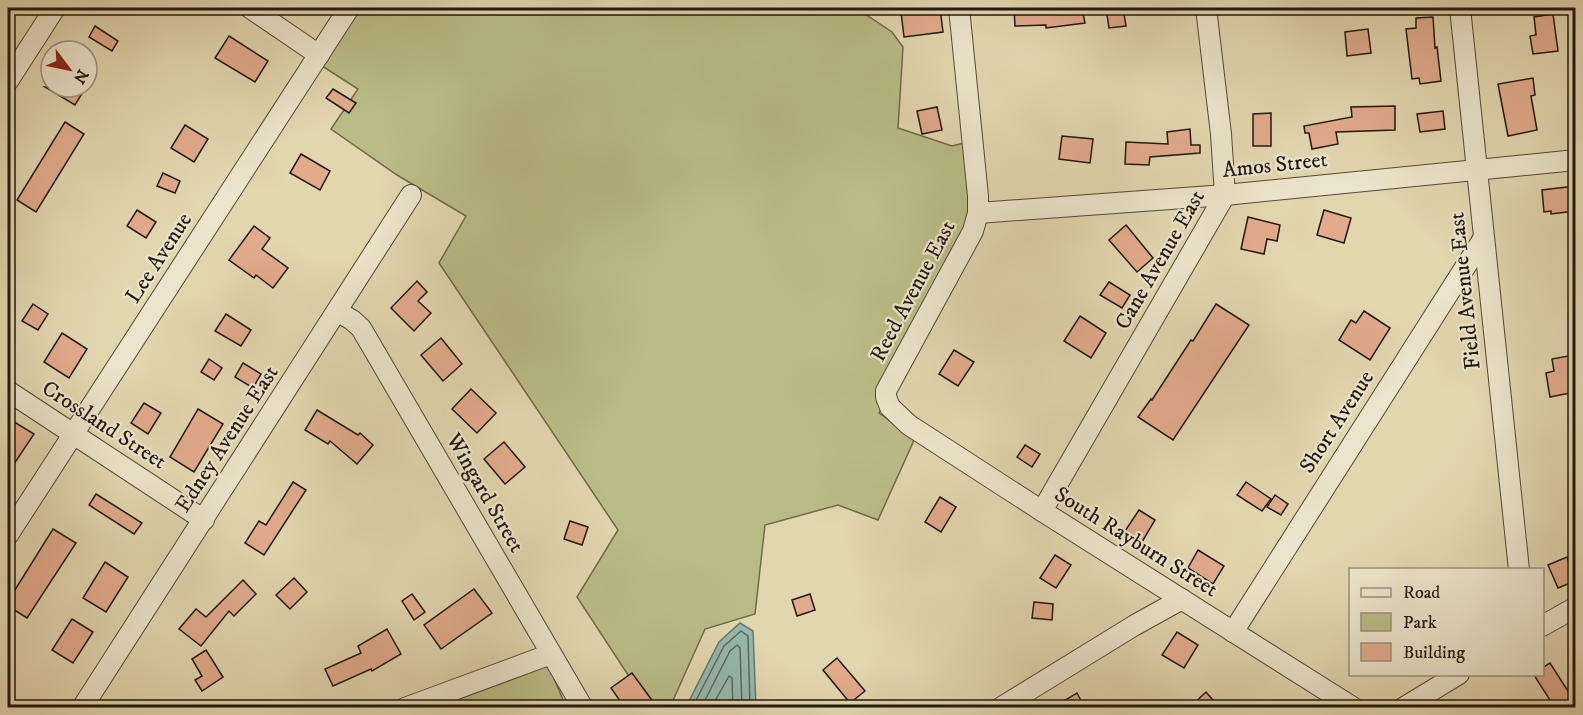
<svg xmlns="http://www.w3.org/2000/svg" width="1583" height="715" font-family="'IM FELL DW Pica',serif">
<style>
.green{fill:#babc86;stroke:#6e6a4c;stroke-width:1.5}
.water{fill:#95b9ad;stroke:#67796f;stroke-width:1.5}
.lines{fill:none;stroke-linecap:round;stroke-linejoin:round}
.shore{stroke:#5c685f;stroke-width:1.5}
.building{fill:#e1ab8c;stroke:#221811;stroke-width:1.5}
.minor-casing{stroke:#524838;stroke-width:22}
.minor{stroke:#ece4cb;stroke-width:20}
.labels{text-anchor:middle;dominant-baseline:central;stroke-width:4.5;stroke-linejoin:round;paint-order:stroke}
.street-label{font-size:22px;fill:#221811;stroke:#ece4cb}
</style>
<rect width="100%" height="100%" fill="#e2d6af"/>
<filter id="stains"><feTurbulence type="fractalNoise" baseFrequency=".00333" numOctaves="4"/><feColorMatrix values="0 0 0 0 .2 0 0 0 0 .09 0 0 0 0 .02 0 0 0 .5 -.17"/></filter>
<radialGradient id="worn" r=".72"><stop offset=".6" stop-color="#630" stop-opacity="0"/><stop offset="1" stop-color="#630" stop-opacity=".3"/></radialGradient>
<!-- green -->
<g class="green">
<polygon points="360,8 856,8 892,32 903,47 898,128 952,146 964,143 969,212 965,227 879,413 915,438 878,520 838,505 765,525 755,614 705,629 670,707 649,707 577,597 618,530 439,263 466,216 397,175 331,129 358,89 322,66"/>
<polygon points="548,664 566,707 429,708"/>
</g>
<!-- water -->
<polygon class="water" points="740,623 753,631 756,707 686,707 719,642"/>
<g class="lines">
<!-- shore -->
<g class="shore">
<polyline points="692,708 724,646 741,631 748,636 750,708"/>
<polyline points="701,708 730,651 737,645 740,648 742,708"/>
<polyline points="711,708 729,676 732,678 733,708"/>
</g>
</g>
<!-- building -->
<g class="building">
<polygon points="925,8 940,8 943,32 904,37 901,12"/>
<polygon points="1014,8 1082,8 1085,23 1046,28 1046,25 1015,26"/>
<polygon points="1106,8 1123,8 1126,26 1109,28"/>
<polygon points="1553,14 1558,51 1533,54 1530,36 1536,35 1534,17"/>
<polygon points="1433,17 1435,48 1437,47 1441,81 1420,84 1419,78 1412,79 1406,29 1416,28 1416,18"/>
<polygon points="95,26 118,41 112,51 89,37"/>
<polygon points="1368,29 1371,53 1347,56 1345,32"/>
<polygon points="229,36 268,61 255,82 215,58"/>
<polygon points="1533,78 1535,95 1531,96 1537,130 1508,136 1498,84"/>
<polygon points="45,87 86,87 75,105"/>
<polygon points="333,89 356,103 349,113 326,98"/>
<polygon points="1395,106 1395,130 1336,132 1338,144 1312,149 1309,133 1305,133 1304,126 1352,117 1351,107"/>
<polygon points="937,107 942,130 922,134 917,111"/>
<polygon points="1443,111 1445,129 1420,132 1417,114"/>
<polygon points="1271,113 1271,146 1253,146 1253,114"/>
<polygon points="65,122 84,134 36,212 17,200"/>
<polygon points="185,125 208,139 194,162 171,148"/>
<polygon points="1190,129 1191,145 1200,145 1200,153 1150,157 1149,165 1125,164 1126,142 1168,144 1167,132"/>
<polygon points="1062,136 1093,139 1090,163 1059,159"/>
<polygon points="301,154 330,171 320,190 290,173"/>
<polygon points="163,173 180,181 175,193 157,186"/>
<polygon points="1575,186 1575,211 1551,214 1551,211 1544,212 1542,190"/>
<polygon points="137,210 156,222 146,238 127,226"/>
<polygon points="1324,210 1351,218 1344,243 1317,235"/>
<polygon points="1248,217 1280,225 1277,241 1267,239 1264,254 1241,249"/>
<polygon points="1126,225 1153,258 1137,272 1109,240"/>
<polygon points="254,226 270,238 262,249 288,268 273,288 256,275 254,278 229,260"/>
<polygon points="417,281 427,292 418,301 431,313 414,331 391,308"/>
<polygon points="1109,282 1130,295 1122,308 1100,295"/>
<polygon points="33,304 48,314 38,330 22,321"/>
<polygon points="1216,304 1249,325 1173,440 1138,417 1151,399 1152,400 1191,340 1193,341"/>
<polygon points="1364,311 1390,328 1370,360 1339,340 1351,320 1356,323"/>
<polygon points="226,314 251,330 241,346 215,331"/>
<polygon points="1080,316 1106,333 1091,358 1064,341"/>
<polygon points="62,333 87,349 69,378 44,362"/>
<polygon points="441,338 462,364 443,381 421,355"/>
<polygon points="954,350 974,362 958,386 939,374"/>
<polygon points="1574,355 1575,392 1550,397 1546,373 1554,371 1552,359"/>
<polygon points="209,359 222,368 214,380 201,372"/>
<polygon points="243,363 261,374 253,388 235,377"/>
<polygon points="471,389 496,413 477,433 452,409"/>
<polygon points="144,403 161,413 148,434 131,423"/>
<polygon points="198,409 223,424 194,472 170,457"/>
<polygon points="317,410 358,435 360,433 373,445 357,464 330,441 328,444 305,430"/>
<polygon points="11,420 34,434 8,473 8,427"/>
<polygon points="504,442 525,467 505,484 484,459"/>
<polygon points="1025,445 1040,454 1032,467 1017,457"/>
<polygon points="293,482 306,490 264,555 245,543 259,521 266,525"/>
<polygon points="1246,482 1271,499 1262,511 1237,495"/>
<polygon points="96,494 142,523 134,534 89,505"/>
<polygon points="1275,495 1288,504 1281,515 1267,507"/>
<polygon points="940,497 956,507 941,532 925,522"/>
<polygon points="1139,510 1155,520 1142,542 1125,531"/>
<polygon points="570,521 588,527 582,545 564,539"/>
<polygon points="53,529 76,543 27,618 8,606 8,601"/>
<polygon points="1198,550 1224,566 1213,584 1188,568"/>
<polygon points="1055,555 1071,565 1056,588 1040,578"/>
<polygon points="1567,557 1575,581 1558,588 1548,565"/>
<polygon points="105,562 128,577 106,612 83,598"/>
<polygon points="294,578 307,592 290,609 276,595"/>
<polygon points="243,580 256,594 234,616 229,611 201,646 179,629 196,609 206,617"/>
<polygon points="474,589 492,613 441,649 424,625"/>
<polygon points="412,594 425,612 414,620 402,601"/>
<polygon points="810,594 815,610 797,616 792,600"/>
<polygon points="1034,602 1053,604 1052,620 1032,618"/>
<polygon points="72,619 93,632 73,663 52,650"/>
<polygon points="387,629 401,654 372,671 371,669 333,686 325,669 361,653 358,646"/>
<polygon points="1177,632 1198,645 1184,668 1162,655"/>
<polygon points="206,650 223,677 202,691 195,680 202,676 192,659"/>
<polygon points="837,658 865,691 850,703 823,670"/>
<polygon points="1550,663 1575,702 1575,708 1555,708 1534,675 1542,675 1542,668"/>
<polygon points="632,673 654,703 648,708 625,708 611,688"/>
<polygon points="1206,692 1220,708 1189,708"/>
<polygon points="1077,693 1085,708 1052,708"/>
</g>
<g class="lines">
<defs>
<g id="minor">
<polyline points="250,8 319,55"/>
<polyline points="959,8 978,196 978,213 973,231 886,391 886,397 890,407 909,425 1042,511 1354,708"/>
<polyline points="1460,8 1519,570"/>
<polyline points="8,81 55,8"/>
<polyline points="978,213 1225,195 1576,160"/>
<polyline points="337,311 352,320 361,328 583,708"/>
<polyline points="8,391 204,520"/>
<polyline points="1042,511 1225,195 1221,134 1206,8"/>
<polyline points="8,535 349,8"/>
<polyline points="1542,626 1576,607"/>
<polyline points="1233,632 1483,239"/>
<polyline points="82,708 411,195"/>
<polyline points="405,708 551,654"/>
<polyline points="1000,708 1135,625 1182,599"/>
<polyline points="1403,708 1459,674"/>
</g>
</defs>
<!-- minor casing -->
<use href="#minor" class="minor-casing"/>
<!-- minor -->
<use href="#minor" class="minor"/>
</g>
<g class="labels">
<!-- street labels -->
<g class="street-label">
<text transform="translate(1275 165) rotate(-6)">Amos Street</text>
<text transform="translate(159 258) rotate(-57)">Lee Avenue</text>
<text transform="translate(1160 260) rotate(-60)">Cane Avenue East</text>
<text transform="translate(913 291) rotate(-62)">Reed Avenue East</text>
<text transform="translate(1465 291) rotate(-96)">Field Avenue East</text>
<text transform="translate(1337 422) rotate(-57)">Short Avenue</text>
<text transform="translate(104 425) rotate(33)">Crossland Street</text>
<text transform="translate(227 439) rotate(-57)">Edney Avenue East</text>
<text transform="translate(485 493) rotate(60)">Wingard Street</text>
<text transform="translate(1136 542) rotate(32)">South Rayburn Street</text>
</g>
</g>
<!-- margin -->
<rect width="1583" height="715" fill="none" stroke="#e2d6af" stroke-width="30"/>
<rect x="9" y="9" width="1565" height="697" fill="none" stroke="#221811" stroke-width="3"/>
<rect x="15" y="15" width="1553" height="685" fill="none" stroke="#221811" stroke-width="1.5"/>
<!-- legend -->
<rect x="1349" y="568" width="195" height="108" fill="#ece4cb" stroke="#9b9281" stroke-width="1.5"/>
<rect x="1361" y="588" width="30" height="9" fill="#ece4cb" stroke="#9b9281" stroke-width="1.5"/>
<text x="1403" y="598" font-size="18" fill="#221811">Road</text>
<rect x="1361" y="613" width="30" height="18" fill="#babc86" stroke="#9b9281" stroke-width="1.5"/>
<text x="1403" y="628" font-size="18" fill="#221811">Park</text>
<rect x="1361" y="643" width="30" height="18" fill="#e1ab8c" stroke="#9b9281" stroke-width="1.5"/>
<text x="1403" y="658" font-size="18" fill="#221811">Building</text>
<!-- north arrow -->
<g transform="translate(69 69) rotate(122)"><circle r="28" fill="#ece4cb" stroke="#9b9281" stroke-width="1.5"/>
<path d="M0-4.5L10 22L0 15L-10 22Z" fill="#8f2418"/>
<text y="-9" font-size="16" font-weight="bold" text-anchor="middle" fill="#221811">N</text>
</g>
<rect width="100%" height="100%" filter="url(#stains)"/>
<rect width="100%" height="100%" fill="url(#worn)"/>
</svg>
